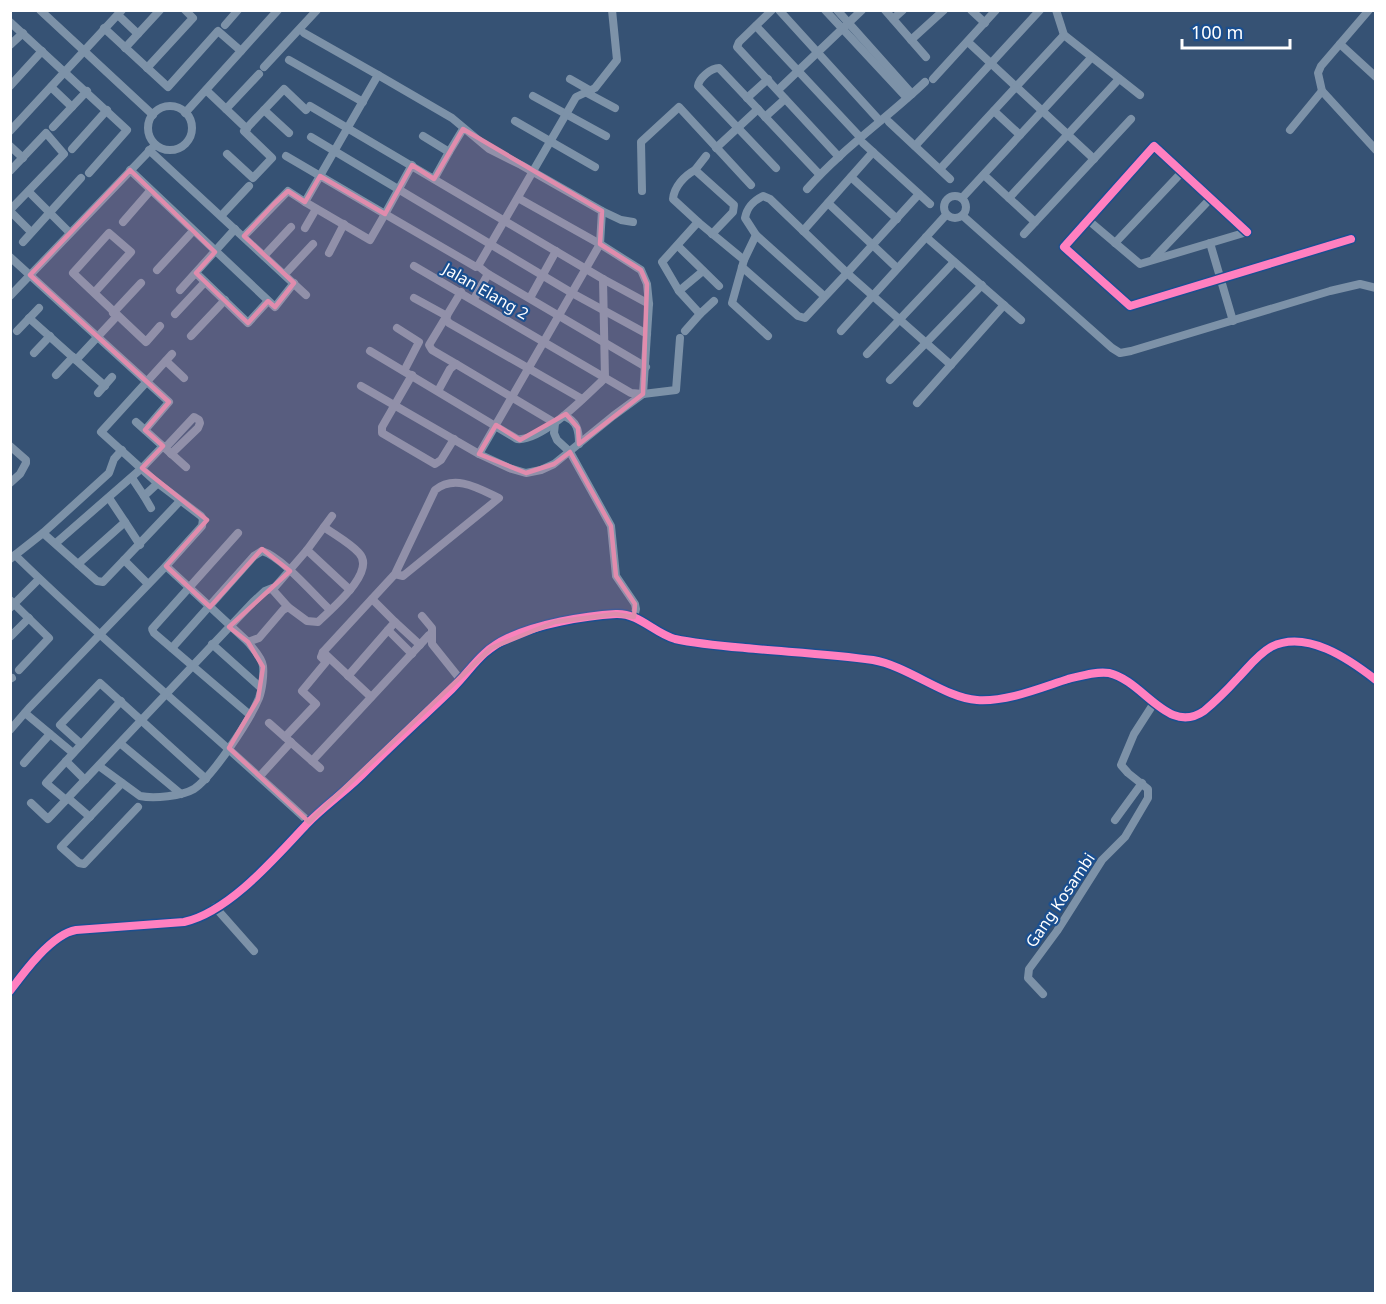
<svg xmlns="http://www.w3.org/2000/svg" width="1386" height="1304" font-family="'Noto Sans',sans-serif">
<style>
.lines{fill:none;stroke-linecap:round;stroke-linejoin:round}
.minor{stroke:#7d92a8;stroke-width:8}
.cycleway-casing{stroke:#1b4f8f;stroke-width:11}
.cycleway{stroke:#ff80c0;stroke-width:8}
.marked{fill:#e08cad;fill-opacity:0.2;stroke:#e08cad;stroke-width:4.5;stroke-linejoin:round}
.labels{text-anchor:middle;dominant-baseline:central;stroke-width:4.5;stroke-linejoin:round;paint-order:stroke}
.street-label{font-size:16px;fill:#fff;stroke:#1b4f8f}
</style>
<rect width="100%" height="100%" fill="#365274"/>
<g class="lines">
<!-- minor -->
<g class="minor">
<polyline points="40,10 153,115"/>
<polyline points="772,10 739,42 737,47 839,157"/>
<polyline points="779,10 879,120"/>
<polyline points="825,10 907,98"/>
<polyline points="837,10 912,94"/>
<polyline points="885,10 926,57"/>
<polyline points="971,10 985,23"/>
<polyline points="1056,10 1064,35 1140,95"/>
<polyline points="1369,10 1321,66 1318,73 1322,91 1376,150"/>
<polyline points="118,15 138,34"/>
<polyline points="893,19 903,10"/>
<polyline points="10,22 127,130 89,173"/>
<polyline points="225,25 238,10"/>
<polyline points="756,26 860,137"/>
<polyline points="104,28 168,87 218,31 241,51 185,113"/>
<polyline points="911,40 944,10"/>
<polyline points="968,42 1094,159"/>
<polyline points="1340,44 1376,77"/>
<polyline points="10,45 23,33"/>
<polyline points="125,48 160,10"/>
<polyline points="241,51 278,10"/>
<polyline points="289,60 363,102"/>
<polyline points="264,67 317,10"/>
<polyline points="147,68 193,18 185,10"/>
<polyline points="378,75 452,118 489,149 521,165 602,211 600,244 479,454"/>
<polyline points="570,79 591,91"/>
<polyline points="933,79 996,10"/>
<polyline points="10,86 42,51"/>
<polyline points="51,87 72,107"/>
<polyline points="206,90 247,129"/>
<polyline points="778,90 862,10"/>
<polyline points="587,93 615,108"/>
<polyline points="533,96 606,136"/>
<polyline points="747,98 768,79"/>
<polyline points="310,106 603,279 649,304"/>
<circle cx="170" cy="128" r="22"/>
<polyline points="226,109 259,74"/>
<polyline points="264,110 289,133"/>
<polyline points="994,111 1020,135"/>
<polyline points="765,117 785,99"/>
<polyline points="515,121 595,167"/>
<polyline points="889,122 950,179"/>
<polyline points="53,127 87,91"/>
<polyline points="1290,130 1322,91"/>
<polyline points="10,131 122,10"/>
<polyline points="423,136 449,152 434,179"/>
<polyline points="311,137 572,293 647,334"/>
<polyline points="863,143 930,204"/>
<polyline points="10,146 23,158"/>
<polyline points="915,146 1040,10"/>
<polyline points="716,148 758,109"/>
<polyline points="72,149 107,110"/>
<polyline points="149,150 306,295"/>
<polyline points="449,152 463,129"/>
<polyline points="227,154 253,178 272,158 244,131 284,89 306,110"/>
<path d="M286 156 385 214 370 240 305 202C329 160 354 117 378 75L304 33"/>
<polyline points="412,165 385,214 476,267 478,266 576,97 595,88 617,60 612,10"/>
<path d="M776 168 698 86C699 78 711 68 719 68L819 174"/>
<polyline points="940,169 1064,35"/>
<polyline points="130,170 275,307 294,283"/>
<polyline points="695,170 706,156"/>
<polyline points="10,171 46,133 64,154 10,210"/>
<polyline points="984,175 1035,222"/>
<polyline points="851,177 897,219"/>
<path d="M807 189C842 149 886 119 925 82"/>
<polyline points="642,191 641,142 679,107 751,185"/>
<polyline points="29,192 70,233"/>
<circle cx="955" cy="207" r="11"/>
<polyline points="518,198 600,244 641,270 647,284 649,304 643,394"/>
<polyline points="962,198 1091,58"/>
<polyline points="1009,198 1119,79"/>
<polyline points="828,203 897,268"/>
<polyline points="10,211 31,232"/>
<polyline points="602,211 621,220 633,222"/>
<polyline points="221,216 249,186"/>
<polyline points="963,216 1112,348 1120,353 1131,351 1330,291 1360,284 1376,288"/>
<polyline points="1088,220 1140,264 1247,232"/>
<polyline points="123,222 150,191"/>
<path d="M698 222 673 199C674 187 684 176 695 170L734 205 733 212 712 234"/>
<polyline points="305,228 316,209"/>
<polyline points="803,231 873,152"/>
<polyline points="1247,232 1154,146 1064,247 1130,306 1351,239"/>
<polyline points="1024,234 1131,119"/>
<path d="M756 235 745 218C747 207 753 201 763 196L770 199 847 273 919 194"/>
<polyline points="244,236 288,191 305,202"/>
<polyline points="926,237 1021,320"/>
<polyline points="23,242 81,178"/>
<polyline points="1115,243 1182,172"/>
<polyline points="1210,243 1233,321"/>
<polyline points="678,246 719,286"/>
<polyline points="329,253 344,224"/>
<polyline points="264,256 291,227"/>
<polyline points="10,257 169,402 145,430"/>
<polyline points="1154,258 1211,198"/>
<polyline points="414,266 631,393 643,394 676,390 680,338"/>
<polyline points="478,266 488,274 646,367"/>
<polyline points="742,267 798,316 805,318 847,273 951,365"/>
<polyline points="157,270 193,231"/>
<polyline points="196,273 248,323 268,301"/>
<polyline points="285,274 313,244"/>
<polyline points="180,290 235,229"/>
<polyline points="679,291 703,271"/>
<polyline points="94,293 131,252 109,233 73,273 146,342 160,326"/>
<polyline points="10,296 155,145"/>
<polyline points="414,298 447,316"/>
<polyline points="530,298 556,251"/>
<polyline points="474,299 488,274"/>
<polyline points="714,301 700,314 679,291 662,262 698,222 744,260"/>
<polyline points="113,313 141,283"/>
<polyline points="175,314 205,282"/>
<polyline points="29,318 105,386"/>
<polyline points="446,319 449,323 582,399"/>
<polyline points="397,328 419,342 404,371"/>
<polyline points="17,331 39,308"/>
<polyline points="685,331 700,314"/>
<polyline points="841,331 946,215"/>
<polyline points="191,336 225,300"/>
<polyline points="768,336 732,303 744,260 756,235 824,296"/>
<path d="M370 351 517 439C542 442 587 395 605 378L603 279"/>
<polyline points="34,353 50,336"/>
<polyline points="867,354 954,262"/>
<polyline points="76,360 117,316"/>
<polyline points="166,361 184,378"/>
<polyline points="456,364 432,350 429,345 461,292"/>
<polyline points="56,375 73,357"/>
<polyline points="412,375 382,427 382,433 435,464 441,460 454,439"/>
<polyline points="890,380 982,285"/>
<polyline points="361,386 479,454 509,468 526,473 541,470 554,464 613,416 643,394"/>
<polyline points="438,391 450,369 456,364 555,423"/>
<polyline points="98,393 112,377"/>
<polyline points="917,403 1004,305"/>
<path d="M564 416C577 421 579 430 579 444"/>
<polyline points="136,422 186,467"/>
<polyline points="555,423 554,433 557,440 570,452 611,526 616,576 635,604 636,609 634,617"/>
<polyline points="10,446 26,460 26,463 20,474 10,483"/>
<polyline points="165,448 194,417 199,420 200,423 198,428 171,454"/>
<polyline points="132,478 144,496 158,483"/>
<polyline points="144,496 151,508"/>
<polyline points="125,522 140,545"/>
<polyline points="43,533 109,473 114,459 122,450"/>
<polyline points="238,533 152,629 154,633 250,715"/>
<polyline points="56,543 142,468 163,446"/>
<polyline points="307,550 350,590"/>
<path d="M15 555C110 648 212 732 309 822"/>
<polyline points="10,559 43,533 97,581 103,582 124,560 148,584"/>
<polyline points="124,560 180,501"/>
<polyline points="78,564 125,522 109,498"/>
<polyline points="166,566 248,642"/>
<polyline points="272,589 288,607"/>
<polyline points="10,600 49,638 19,670"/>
<polyline points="10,608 39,579"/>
<polyline points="422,616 432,628 432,644 460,679"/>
<polyline points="395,622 420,645"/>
<polyline points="388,630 412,654"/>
<polyline points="10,637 29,618"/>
<polyline points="212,644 260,687"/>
<path d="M172 648 254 556 262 551C282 557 314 595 330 610"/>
<polyline points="323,652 371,697"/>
<polyline points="348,676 395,622 372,599"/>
<polyline points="10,679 12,678"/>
<polyline points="25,713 73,753"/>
<polyline points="269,723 320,768"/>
<polyline points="10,730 29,708 166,566 202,526 203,519 201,516 155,481 101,432 172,354"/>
<path d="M285 737 316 704 302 691 326 662 321 657 323 652 395 574 435 490C455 474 478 488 499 498L403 576 395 574"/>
<polyline points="81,744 60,725 100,683 206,779"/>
<polyline points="121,744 181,794"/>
<polyline points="66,761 85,780"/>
<polyline points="312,761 429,635"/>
<polyline points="24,763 50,734"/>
<path d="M99 766 140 796C154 799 182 796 194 789 213 776 250 720 259 698 262 690 264 675 263 666 262 657 253 649 248 642L259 638 283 610 288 607 307 621 318 622C331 609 377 572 359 553 350 543 335 535 324 527"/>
<polyline points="260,776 291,742"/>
<polyline points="122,783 61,847 79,863 84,864 138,807"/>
<polyline points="68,798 90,817"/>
<polyline points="66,800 46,783 121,701"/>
<polyline points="31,803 48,819 253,602 265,591 275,587 307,550 332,516"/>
<polyline points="1115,820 1142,783"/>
<polyline points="215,907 254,951"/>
<path d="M10 991C24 972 52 934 76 930L184 922C229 912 275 858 306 825 325 805 348 790 367 770 395 742 424 716 452 689 472 669 480 651 508 638 538 624 583 616 616 614 639 613 654 633 675 639 698 644 722 646 745 648 787 652 831 654 873 660 908 666 945 698 977 700 1007 702 1040 688 1068 679 1081 676 1096 671 1109 673 1144 681 1168 736 1204 711 1216 701 1227 690 1237 679 1248 668 1257 655 1271 647 1306 629 1349 659 1376 680"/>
<polyline points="1043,994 1028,978 1029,969 1057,931 1102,860 1125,837 1148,798 1148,789 1128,773 1121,765 1134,734 1154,703"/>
</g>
<defs>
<g id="cycleway">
<polyline points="1247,232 1154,146 1064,247 1130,306 1351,239"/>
<path d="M10 991C24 972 52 934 76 930L184 922C229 912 275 858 306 825 325 805 348 790 367 770 395 742 424 716 452 689 472 669 480 651 508 638 538 624 583 616 616 614 639 613 654 633 675 639 698 644 722 646 745 648 787 652 831 654 873 660 908 666 945 698 977 700 1007 702 1040 688 1068 679 1081 676 1096 671 1109 673 1144 681 1168 736 1204 711 1216 701 1227 690 1237 679 1248 668 1257 655 1271 647 1306 629 1349 659 1376 680"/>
</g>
</defs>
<!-- cycleway casing -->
<use href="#cycleway" class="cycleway-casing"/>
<!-- cycleway -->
<use href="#cycleway" class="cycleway"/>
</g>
<!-- marked area -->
<path class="marked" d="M463 129 602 211 600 244 641 270 647 284 643 394 579 444 578 428 566 414 520 440 496 425 479 454 526 473 554 464 570 452 611 526 616 576 635 604 634 617 615 614 555 622 491 648 309 822 229 748 258 699 263 667 248 642 229 627 290 571 262 549 210 607 166 566 207 520 142 468 163 446 145 430 169 402 30 275 130 170 215 252 196 273 248 323 268 301 275 307 294 283 244 236 274 204 288 191 305 202 320 176 385 214 412 165 434 179Z"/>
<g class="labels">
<!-- street labels -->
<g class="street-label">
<text transform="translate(486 291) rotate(30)">Jalan Elang 2</text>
<text transform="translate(1060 900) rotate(-56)">Gang Kosambi</text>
</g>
</g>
<!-- border -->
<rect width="1386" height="1304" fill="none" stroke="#ffffff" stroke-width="24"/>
<!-- scale -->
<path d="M1182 39v9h108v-9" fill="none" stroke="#ffffff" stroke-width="3"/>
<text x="1191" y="39" font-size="18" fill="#ffffff" stroke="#1b4f8f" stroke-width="4.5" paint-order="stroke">100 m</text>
</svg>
